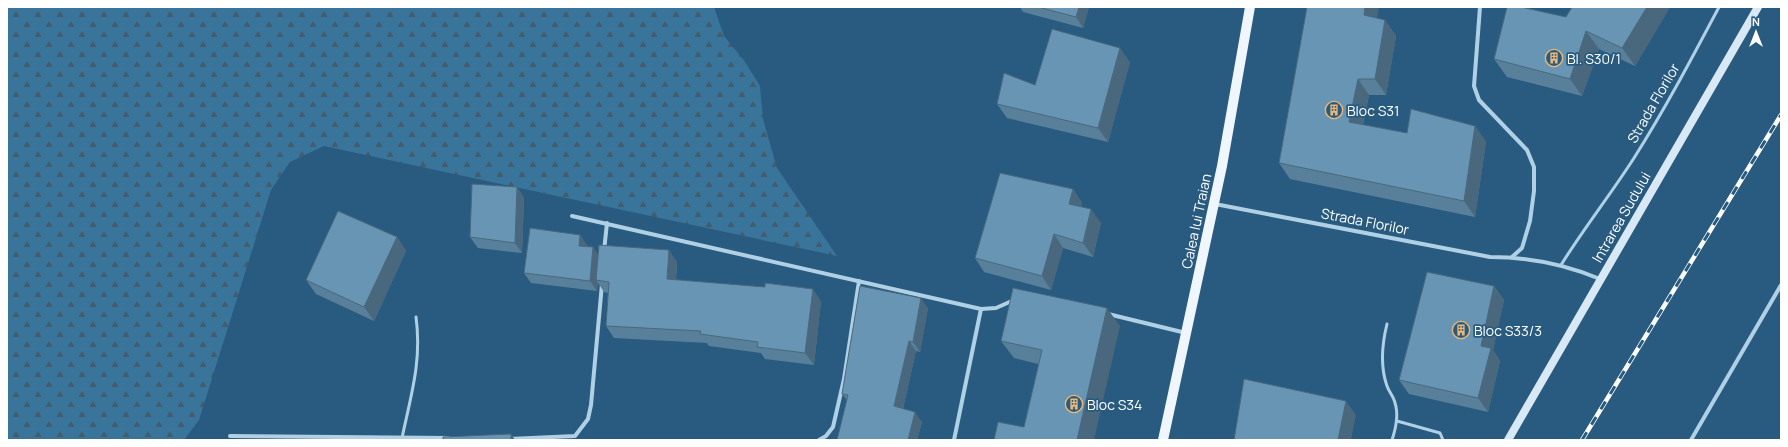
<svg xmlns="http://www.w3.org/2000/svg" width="1788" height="447" font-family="Manrope,sans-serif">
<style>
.forest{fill:url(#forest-firs)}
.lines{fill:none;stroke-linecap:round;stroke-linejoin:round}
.lane{stroke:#afd0e5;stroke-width:3}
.street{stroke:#afd0e5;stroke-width:4}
.secondary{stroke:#d8e9f5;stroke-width:8}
.primary{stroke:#eff6fd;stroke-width:10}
.rail-casing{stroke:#fff;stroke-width:4.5}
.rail{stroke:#285b7f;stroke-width:3;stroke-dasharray:9;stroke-linecap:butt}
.wall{fill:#59809a}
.shaded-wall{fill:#49687d}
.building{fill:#6895b3;stroke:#49687d}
.labels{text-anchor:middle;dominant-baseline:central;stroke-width:3.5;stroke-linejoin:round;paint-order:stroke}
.poi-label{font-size:14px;fill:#fff;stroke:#285b7f;text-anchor:start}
.street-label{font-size:14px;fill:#fff;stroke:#285b7f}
</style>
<defs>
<pattern id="forest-firs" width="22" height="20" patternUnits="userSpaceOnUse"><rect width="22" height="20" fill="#39749a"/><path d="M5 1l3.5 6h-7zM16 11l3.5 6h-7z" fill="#445c6b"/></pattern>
</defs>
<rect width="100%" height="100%" fill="#285b7f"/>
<!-- forest -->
<polygon class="forest" points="7,7 714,7 724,36 743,59 760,86 763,119 777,168 837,256 324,146 290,162 271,190 199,420 184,440 7,440"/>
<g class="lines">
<!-- lane -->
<g class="lane">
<path d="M1561 265C1584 228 1611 194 1634 158 1665 109 1692 58 1719 7"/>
<path d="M1387 324C1382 344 1380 366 1387 386 1389 392 1394 397 1395 403 1399 415 1396 428 1392 440"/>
<polyline points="1397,421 1440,433 1443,440"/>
<path d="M402 438C411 395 422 361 416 317"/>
</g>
<!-- street -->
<g class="street">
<polyline points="1480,7 1474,86 1479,100 1527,150 1534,167 1534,191 1530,221 1522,248 1512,257"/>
<path d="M1215 204 1490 257C1529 257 1565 264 1600 279"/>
<polyline points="572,216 981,309 996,308 1014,300"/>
<polyline points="604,251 607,223"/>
<polyline points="1108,314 1186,333"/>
<polyline points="230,436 449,438"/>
<polyline points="509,439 575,436 588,419 591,405 602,284"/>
<polyline points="819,440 826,436 833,427 844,379 859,281"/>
<polyline points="954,440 981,309"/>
<polyline points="1691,440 1781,285"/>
</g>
<!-- secondary -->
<polyline class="secondary" points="1508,440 1758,7"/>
<!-- primary -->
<polyline class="primary" points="1163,440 1222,166 1250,7"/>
<defs>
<polyline id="rail" points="1582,440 1781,115"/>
</defs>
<!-- rail casing -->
<use href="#rail" class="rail-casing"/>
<!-- rail -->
<use href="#rail" class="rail"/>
</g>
<!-- wall -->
<g class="wall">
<polygon points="1020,7 1089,7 1083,28 1023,12"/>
<polygon points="1572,7 1670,7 1635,66 1599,49 1582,96 1507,77 1494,59 1566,17"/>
<polygon points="1377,18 1385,20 1396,36 1386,95 1369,95 1363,125 1407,133 1475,126 1486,142 1475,217 1290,179 1279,163"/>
<polygon points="1130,62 1108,142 1007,118 997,104 1035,85"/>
<polygon points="517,187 524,198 522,253 478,248 470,237"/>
<polygon points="1073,189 1082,203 1081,207 1101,223 1093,257 1063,248 1051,290 984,272 975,258"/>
<polygon points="580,235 587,246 598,254 677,262 676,280 821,301 814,365 765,359 761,353 709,346 707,343 614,338 606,326 608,293 604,292 598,283 597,291 531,283 524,273"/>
<polygon points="397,237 406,251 374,321 316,294 306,280"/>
<polygon points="1494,286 1504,300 1493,350 1500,361 1488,412 1409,394 1399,380"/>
<polygon points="928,308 920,352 916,351 903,409 922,422 917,440 837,440 847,400 842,394"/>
<polygon points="1120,326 1038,364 1014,358 1001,341"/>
</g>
<!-- shaded-wall -->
<g class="shaded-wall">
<polygon points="1079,7 1089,7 1083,28 1076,17"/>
<polygon points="1365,7 1379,7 1375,31 1364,15"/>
<polygon points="1647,7 1670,7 1635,66 1622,48"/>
<polygon points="1385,20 1396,36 1386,95 1375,79"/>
<polygon points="1586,31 1599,49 1582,96 1570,79"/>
<polygon points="1120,48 1130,62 1108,142 1098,128"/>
<polygon points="1358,79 1369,95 1360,138 1349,122"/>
<polygon points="1475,126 1486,142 1475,217 1464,201"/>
<polygon points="517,187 524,198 522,253 515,243"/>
<polygon points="1073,189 1082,203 1079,218 1069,204"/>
<polygon points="1091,209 1101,223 1093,257 1083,243"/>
<polygon points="1054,234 1063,248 1051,290 1042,276"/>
<polygon points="580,235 588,246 586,256 579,246"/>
<polygon points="397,237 406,251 374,321 364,307"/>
<polygon points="593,247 600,257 596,280 598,283 597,291 590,281"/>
<polygon points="669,250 677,262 675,291 667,279"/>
<polygon points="1494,286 1504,300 1493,350 1500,361 1488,412 1478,398 1481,346"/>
<polygon points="813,289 821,301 814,365 805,353"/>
<polygon points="921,298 928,308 920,352 913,342"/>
<polygon points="1107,308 1120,326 1094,440 1077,440"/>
<polygon points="909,341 916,351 901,417 894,406"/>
<polygon points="1346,401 1356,415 1351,440 1338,440"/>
<polygon points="915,412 922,422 917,440 908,440"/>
<polygon points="511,434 515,440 511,440"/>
</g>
<!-- building -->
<g class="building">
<polygon points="1038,7 1079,7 1076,17"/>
<polygon points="1307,7 1365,7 1364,15 1385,20 1375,79 1358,79 1349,122 1407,133 1411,109 1475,126 1464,201 1279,163"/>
<polygon points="1507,7 1521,7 1566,17 1572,7 1647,7 1622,48 1586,31 1570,79 1494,59"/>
<polygon points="1052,29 1120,48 1098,128 997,104 1004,73 1035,85"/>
<polygon points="1000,173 1073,189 1069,204 1091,209 1083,243 1054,234 1042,276 975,258"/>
<polygon points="472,184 517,187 515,243 470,237"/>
<polygon points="338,211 397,237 364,307 306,280"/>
<polygon points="530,228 580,235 579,246 593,247 590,281 524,273"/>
<polygon points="599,245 669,250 667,279 765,287 765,283 813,289 805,353 757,347 758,342 700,334 701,331 606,326 609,282 596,280"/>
<polygon points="1427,272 1494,286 1481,346 1491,348 1478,398 1399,380"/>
<polygon points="860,286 921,298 913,342 909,341 894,406 915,412 908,440 837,440 848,395 842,394"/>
<polygon points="1013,288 1107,308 1077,440 994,440 998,422 1024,427 1042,350 1001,341"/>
<polygon points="1244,379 1346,401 1338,440 1234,440"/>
<polygon points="511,434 511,440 443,440 443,437"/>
</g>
<!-- icons -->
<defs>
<symbol id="building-ring" viewBox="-11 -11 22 22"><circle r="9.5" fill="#285b7f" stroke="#edb875" stroke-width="1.5"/><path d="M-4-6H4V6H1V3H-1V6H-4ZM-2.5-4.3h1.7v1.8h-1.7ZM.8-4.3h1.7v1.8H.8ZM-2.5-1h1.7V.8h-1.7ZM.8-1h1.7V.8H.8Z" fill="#edb875"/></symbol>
</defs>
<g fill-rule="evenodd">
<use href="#building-ring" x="1544" y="48" width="20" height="20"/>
<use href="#building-ring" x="1324" y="100" width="20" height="20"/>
<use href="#building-ring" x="1451" y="320" width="20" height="20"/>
<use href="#building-ring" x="1064" y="394" width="20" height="20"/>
</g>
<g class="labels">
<!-- poi labels -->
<g class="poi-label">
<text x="1567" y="58">Bl. S30/1</text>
<text x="1347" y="110">Bloc S31</text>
<text x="1474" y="330">Bloc S33/3</text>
<text x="1087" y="404">Bloc S34</text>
</g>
<!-- street labels -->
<g class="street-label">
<text transform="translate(1653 103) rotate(-60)">Strada Florilor</text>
<text transform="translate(1621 217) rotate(-60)">Intrarea Sudului</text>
<text transform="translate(1196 221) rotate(-78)">Calea lui Traian</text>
<text transform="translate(1365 221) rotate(11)">Strada Florilor</text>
</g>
</g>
<!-- border -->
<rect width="1788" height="447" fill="none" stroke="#ffffff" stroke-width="16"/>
<!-- north arrow -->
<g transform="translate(1756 32)" stroke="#285b7f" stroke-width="3" paint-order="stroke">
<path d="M0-3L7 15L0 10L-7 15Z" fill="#ffffff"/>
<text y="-6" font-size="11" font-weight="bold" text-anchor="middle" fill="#ffffff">N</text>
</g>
</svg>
